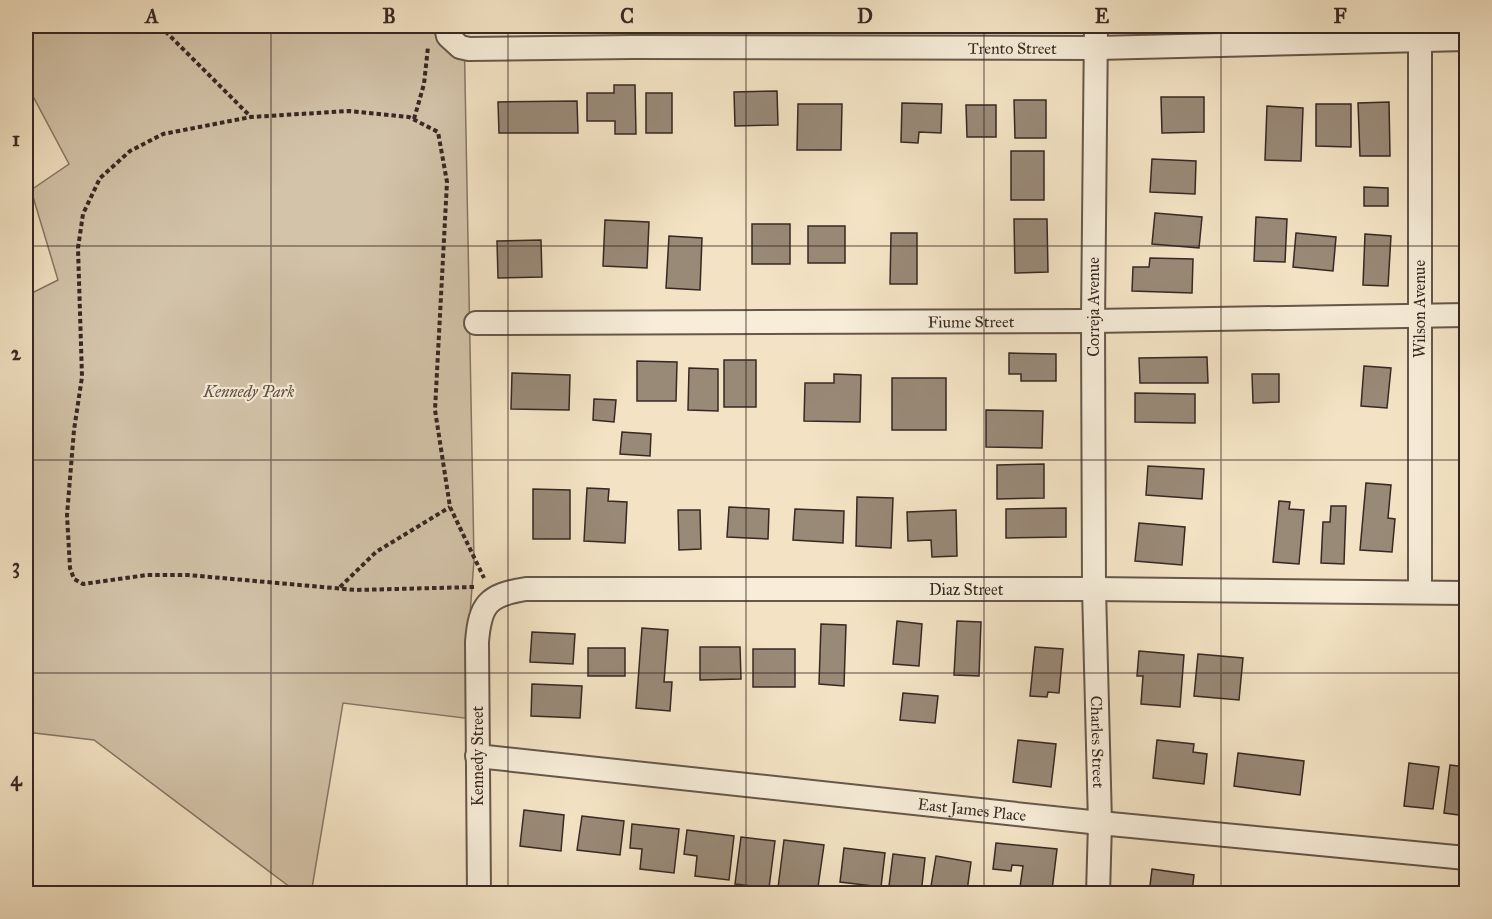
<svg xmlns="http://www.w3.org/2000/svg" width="1492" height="919" font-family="'IM FELL Great Primer',serif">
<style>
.green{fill:#d3c3a9;stroke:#857666;stroke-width:1.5}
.building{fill:#998977;stroke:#372823;stroke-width:1.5}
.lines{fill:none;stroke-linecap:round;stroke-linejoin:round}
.minor-casing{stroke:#66574b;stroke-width:26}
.path{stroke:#372823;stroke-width:4;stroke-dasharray:4.5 3;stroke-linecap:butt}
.minor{stroke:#f7edd9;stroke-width:22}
.grid{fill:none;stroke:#372823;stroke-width:1.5;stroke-opacity:0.55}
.labels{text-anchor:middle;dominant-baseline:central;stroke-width:4.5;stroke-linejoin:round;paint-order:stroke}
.street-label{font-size:16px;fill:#372823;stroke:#f7edd9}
.park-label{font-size:16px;font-style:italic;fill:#5e4f44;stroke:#f7edd9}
.neatline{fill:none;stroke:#372823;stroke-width:2}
.grid-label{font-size:20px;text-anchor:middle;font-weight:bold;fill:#372823}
</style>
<rect width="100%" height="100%" fill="#f3e3c4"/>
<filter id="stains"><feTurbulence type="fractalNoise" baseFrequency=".00333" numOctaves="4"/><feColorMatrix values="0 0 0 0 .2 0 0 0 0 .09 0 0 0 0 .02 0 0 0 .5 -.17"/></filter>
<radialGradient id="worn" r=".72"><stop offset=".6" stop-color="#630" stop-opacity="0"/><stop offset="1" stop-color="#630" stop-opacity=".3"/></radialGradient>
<!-- green -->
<polygon class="green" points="26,26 464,26 474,560 468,642 472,719 343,703 311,894 298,893 94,740 26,732 26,296 58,280 31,190 69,164 26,83"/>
<!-- building -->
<g class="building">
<polygon points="614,85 635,85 636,134 615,134 615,121 587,121 587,93 614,93"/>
<polygon points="777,91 778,125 735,126 734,92"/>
<rect x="646" y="93" width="26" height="40"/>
<polygon points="1161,97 1204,97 1204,132 1162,133"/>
<polygon points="1014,100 1046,100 1046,138 1015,138"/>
<polygon points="577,101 578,133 499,133 498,102"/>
<polygon points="1389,102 1390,156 1360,156 1358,103"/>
<polygon points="902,103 942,104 941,133 919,132 918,143 901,142"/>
<polygon points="798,104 842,104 841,150 797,150"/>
<polygon points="1316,104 1351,104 1351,147 1316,146"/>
<polygon points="966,105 996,105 996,137 967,137"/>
<polygon points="1267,106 1303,108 1301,161 1265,160"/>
<rect x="1011" y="151" width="33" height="49"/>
<polygon points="1152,159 1196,161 1195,194 1150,192"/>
<polygon points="1364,187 1388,188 1388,206 1364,206"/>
<polygon points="1155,213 1202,217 1199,248 1152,244"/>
<polygon points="1256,217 1287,219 1285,262 1254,261"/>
<polygon points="1014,219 1047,219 1048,272 1015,273"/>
<polygon points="605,220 649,222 647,268 603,266"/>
<rect x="752" y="224" width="38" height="40"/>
<rect x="808" y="226" width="37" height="37"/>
<polygon points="891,233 917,233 917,284 890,284"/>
<polygon points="1296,233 1336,237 1333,271 1293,267"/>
<polygon points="1365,234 1391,236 1388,286 1363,285"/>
<polygon points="669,236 702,238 700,290 666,288"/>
<polygon points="541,240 542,277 498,278 497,241"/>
<polygon points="1150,258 1193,259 1192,293 1132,291 1133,267 1149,267"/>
<polygon points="1009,353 1056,354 1056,381 1021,381 1021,374 1009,374"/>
<polygon points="1207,357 1208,383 1140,383 1139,358"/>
<rect x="724" y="360" width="32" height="47"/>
<polygon points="637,361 677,362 676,401 637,401"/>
<polygon points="1364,366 1391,368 1387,408 1361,406"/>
<polygon points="689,368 718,369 718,411 688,410"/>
<polygon points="512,373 570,375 569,410 511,409"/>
<polygon points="834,374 861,375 860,422 804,421 805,383 834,383"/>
<polygon points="1252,374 1279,374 1279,402 1253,403"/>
<rect x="892" y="378" width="54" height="52"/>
<polygon points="1135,393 1195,394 1195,423 1135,422"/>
<polygon points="594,399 616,400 614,422 593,420"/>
<polygon points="986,410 1043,411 1042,448 986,447"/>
<polygon points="622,432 651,434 650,456 620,454"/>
<polygon points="1044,464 1044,498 997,499 997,465"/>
<polygon points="1148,466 1204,469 1202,499 1146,495"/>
<polygon points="1366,483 1391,485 1388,518 1395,519 1392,552 1360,550"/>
<polygon points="587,488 609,489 608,501 627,502 625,543 584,541"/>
<polygon points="533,489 570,490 570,539 533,539"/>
<polygon points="857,497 893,498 891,548 856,546"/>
<polygon points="1279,501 1290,502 1289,509 1304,510 1299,564 1273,562"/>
<polygon points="1331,506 1346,506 1344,564 1321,563 1323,522 1330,522"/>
<polygon points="729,507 769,509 768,539 727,537"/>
<polygon points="1066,508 1066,537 1006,538 1006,509"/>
<polygon points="795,509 844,511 843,543 793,540"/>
<polygon points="678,510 700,510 701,549 679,550"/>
<polygon points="956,510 957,556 932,557 931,540 908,541 907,512"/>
<polygon points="1139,523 1185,527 1182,565 1135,561"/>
<polygon points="897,621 922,624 919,666 893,664"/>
<polygon points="957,621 981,622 979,676 954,675"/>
<polygon points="821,624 846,625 844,686 819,684"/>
<polygon points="642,628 668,630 664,682 672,682 670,711 636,708"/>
<polygon points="532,632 575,634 573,664 530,662"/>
<polygon points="1463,646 1466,646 1466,699 1464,699"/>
<polygon points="700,647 740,647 741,679 700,680"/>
<polygon points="1035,647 1063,649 1059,693 1048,692 1047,697 1030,696"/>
<rect x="588" y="648" width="37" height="28"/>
<rect x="753" y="649" width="42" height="38"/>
<polygon points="1139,651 1184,655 1180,707 1141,704 1143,676 1137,676"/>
<polygon points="1198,654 1243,658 1239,700 1194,696"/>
<polygon points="532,684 582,686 580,718 531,716"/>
<polygon points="903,693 938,696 935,723 900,720"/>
<polygon points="1018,740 1056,744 1051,787 1013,782"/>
<polygon points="1157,740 1194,744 1193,752 1207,754 1204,784 1153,778"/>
<polygon points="1238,753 1304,761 1300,795 1234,786"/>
<polygon points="1409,763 1439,767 1433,809 1404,806"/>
<polygon points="1450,765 1466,767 1466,816 1444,813"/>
<polygon points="524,810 564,815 561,851 520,846"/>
<polygon points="582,816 624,821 620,855 577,850"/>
<polygon points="632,824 679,829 674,873 640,869 642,849 630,848"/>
<polygon points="687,830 734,836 729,880 695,876 697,856 684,854"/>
<polygon points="741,837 775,841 769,888 735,884"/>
<polygon points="784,840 824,845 817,894 778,888"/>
<polygon points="996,843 1057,849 1052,890 1020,887 1023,866 1012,865 1011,871 993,869"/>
<polygon points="844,848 885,853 881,887 840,882"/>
<polygon points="893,854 925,858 921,894 888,894"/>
<polygon points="936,856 971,862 967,891 931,886"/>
<polygon points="1152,869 1194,875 1192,892 1182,891 1181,894 1149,894"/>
</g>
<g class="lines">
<defs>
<g id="minor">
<path id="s1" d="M446 26 448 36 460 47 469 49 632 47 1097 48 1466 39"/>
<path id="s2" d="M1096 26 1093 321 1094 589 1100 823 1098 894"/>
<polyline points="1420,26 1420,592"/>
<path id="s3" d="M476 323 1093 321 1466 315"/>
<path id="s4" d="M477 756 1100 823 1466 858"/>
<path id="s5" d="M479 894 477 642C480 604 488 595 526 589H1094L1466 593"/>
</g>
</defs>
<!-- minor casing -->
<use href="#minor" class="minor-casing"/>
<!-- path -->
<g class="path">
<polyline points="160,26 251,117"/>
<polyline points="414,119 424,84 428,47"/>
<polyline points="340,587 376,552 450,507"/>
<polyline points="474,587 356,590 188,575 147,575 83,584 74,579 70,568 67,515 74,430 82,377 78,248 83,214 100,178 130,151 163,134 251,117 349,111 409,117 438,132 447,182 435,410 450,507 484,578"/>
</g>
<!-- minor -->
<use href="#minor" class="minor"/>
</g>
<!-- grid -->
<path class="grid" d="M271 26V894M508 26V894M746 26V894M984 26V894M1221 26V894M26 246H1466M26 460H1466M26 673H1466"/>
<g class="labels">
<!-- street labels -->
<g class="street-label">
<text stroke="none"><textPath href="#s1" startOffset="579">Trento Street</textPath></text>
<text transform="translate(1093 307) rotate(-90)">Correja Avenue</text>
<text transform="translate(1419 309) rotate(-90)">Wilson Avenue</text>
<text stroke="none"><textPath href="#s3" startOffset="495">Fiume Street</textPath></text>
<text stroke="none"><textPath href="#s5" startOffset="774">Diaz Street</textPath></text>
<text stroke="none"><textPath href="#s2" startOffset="716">Charles Street</textPath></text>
<text transform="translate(477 756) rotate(-90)">Kennedy Street</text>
<text stroke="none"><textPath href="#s4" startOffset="498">East James Place</textPath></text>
</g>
<!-- park labels -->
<g class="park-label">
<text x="249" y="391">Kennedy Park</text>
</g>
</g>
<!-- margin -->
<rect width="1492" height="919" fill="none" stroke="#f3e3c4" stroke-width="66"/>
<rect x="33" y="33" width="1426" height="853" class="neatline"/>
<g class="grid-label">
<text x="152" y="23">A</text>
<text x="389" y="23">B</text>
<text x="627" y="23">C</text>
<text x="865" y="23">D</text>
<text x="1102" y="23">E</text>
<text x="1340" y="23">F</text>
<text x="16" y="146">1</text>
<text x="16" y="360">2</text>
<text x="16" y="573">3</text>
<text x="16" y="786">4</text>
</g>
<rect width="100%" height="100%" filter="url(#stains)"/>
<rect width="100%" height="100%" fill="url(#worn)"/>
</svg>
